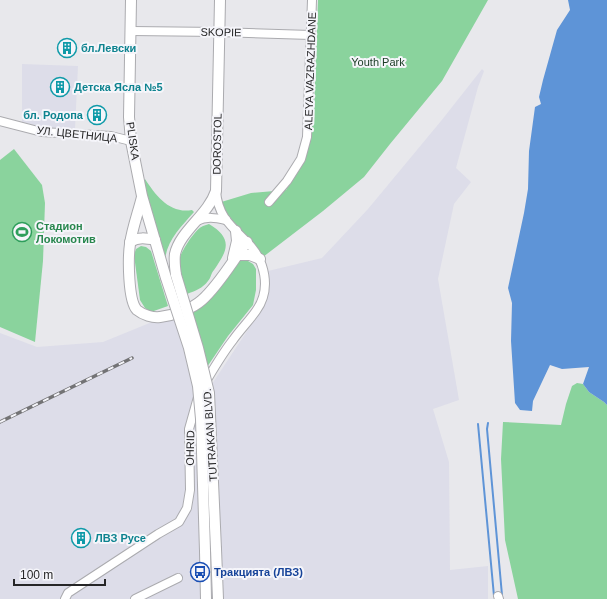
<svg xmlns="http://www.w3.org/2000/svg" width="607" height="599" font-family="Arial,sans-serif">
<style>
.built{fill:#dddde9}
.green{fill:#8ad39d}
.water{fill:#5e94d7}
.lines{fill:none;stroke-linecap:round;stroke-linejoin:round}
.stream{stroke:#5e94d7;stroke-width:2}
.minor-casing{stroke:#ababaf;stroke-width:10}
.major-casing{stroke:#ababaf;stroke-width:12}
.minor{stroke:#fff;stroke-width:8}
.major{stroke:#fff;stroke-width:10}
.rail-casing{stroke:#737375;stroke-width:3.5}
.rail{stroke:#f5f5fa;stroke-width:2;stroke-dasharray:6;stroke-linecap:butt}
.major-bridge-casing{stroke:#ababaf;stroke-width:12;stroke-linecap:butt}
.major-bridge{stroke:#fff;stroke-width:10}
.labels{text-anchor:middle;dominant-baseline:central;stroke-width:4;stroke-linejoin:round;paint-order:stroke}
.street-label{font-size:11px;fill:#262627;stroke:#f5f5fa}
.culture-label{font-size:11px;font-weight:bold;fill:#0d838f;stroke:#f5f5fa;text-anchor:start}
.park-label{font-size:11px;fill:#183a23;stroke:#f5f5fa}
.leisure-label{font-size:11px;font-weight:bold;fill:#27864d;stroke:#f5f5fa;text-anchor:start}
.transit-label{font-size:11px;font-weight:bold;fill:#164399;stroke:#f5f5fa;text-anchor:start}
</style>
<rect width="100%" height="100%" fill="#e8e8ec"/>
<!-- built -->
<g class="built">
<polygon points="22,64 78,66 75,129 43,127 22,122"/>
<polygon points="482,69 484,71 478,87 456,168 471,182 454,204 438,279 459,400 433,409 449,462 450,570 488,566 488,599 0,599 0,333 37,347 103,342 152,322 189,312 208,390 265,304 268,271 322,258 368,209 441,121"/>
</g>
<!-- green -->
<g class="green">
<polygon points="318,0 488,0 442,81 390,144 364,177 323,211 263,257 218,203 251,193 286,190 304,161 314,110"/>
<polygon points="14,149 42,185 45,203 43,261 35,342 0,327 0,160"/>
<path d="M145 179C156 196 170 214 192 210L194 212C181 227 166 241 165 261L144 184Z"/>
<path d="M209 224C234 239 227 251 214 270 211 273 211 278 208 281 203 288 195 291 187 294 184 284 179 273 179 261 180 253 195 229 203 226 205 225 207 225 209 224Z"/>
<polygon points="141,246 146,247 151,251 168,306 151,312 145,308 140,300 134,255 136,249"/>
<path d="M241 260 248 261 253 264 256 269V290L253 305 228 336 205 370 190 312C216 299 221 286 235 262Z"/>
<polygon points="577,383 583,384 589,392 604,402 607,405 607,599 518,599 505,540 501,459 503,422 561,425 566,404 572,386"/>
</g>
<!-- water -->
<polygon class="water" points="568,0 607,0 607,405 604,402 589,392 583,384 589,367 562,369 550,365 533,401 532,411 520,410 515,403 511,341 512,303 508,288 524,213 528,189 529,151 535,107 541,104 539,97 543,80 557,30 570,10"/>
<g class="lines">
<!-- stream -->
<g class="stream">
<polyline points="488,423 487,429 502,595"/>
<polyline points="478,424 494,596"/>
</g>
<defs>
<g id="minor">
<polyline points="131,31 219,32 311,35"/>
<polyline points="0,121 42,132 111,136 131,141"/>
<polyline points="269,202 287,181 301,159 307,137 312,0"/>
<path d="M197 221C206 216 216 218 226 220"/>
<path d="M205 383C214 368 222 354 233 340 240 330 249 321 256 311 272 289 265 260 247 242 230 225 218 216 216 191"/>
<polyline points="498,596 499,599"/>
<polyline points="65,599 68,593 158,534 179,522 187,508 190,490 189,429 198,397"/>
<polyline points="135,599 178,578"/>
</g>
<g id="major">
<polyline points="131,0 129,117 131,141 142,196 166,278"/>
<path d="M142 197C138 213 132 229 130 244 128 258 128 301 137 310 143 315 153 318 160 317 175 315 192 309 202 300 219 285 233 260 247 242"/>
<path d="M130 242C139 237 145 238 155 240"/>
<polyline points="237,255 250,255 260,259"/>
<polyline points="233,258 237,241 236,231"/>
<path d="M176 275C175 268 174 261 175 254 180 231 208 215 216 191L220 0"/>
<polyline points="216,549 218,599"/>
<polyline points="205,551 206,599"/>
</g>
</defs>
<!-- minor casing -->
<use href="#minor" class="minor-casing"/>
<!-- major casing -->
<use href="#major" class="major-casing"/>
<!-- minor -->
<use href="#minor" class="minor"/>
<!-- major -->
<use href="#major" class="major"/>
<defs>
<polyline id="rail" points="0,422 132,358"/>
</defs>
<!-- rail casing -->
<use href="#rail" class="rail-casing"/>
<!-- rail -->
<use href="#rail" class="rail"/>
<defs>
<g id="major-bridge">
<polyline points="176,275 198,348 209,393 216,549"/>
<polyline points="166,278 189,348 198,386 201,419 205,551"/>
</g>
</defs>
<!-- major-bridge casing -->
<use href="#major-bridge" class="major-bridge-casing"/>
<!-- major-bridge -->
<use href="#major-bridge" class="major-bridge"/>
</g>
<!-- icons -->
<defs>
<symbol id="building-ring" viewBox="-11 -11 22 22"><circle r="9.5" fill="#f5f5fa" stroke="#0f9aa8" stroke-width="1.5"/><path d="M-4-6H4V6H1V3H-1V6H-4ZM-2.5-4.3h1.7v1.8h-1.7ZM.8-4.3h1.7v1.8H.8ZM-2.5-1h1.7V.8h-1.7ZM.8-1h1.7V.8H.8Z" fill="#0f9aa8"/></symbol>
<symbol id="stadium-ring" viewBox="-11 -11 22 22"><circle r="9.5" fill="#f5f5fa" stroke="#2e9e5b" stroke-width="1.5"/><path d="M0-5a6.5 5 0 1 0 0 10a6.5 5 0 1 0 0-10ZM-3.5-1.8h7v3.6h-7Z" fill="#2e9e5b"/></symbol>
<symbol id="bus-ring" viewBox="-11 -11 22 22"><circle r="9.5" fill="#f5f5fa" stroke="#1a4fb4" stroke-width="1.5"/><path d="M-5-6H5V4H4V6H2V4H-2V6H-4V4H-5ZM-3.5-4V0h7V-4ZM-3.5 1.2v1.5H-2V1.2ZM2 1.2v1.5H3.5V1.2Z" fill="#1a4fb4"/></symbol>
</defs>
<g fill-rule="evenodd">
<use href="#building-ring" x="56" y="37" width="22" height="22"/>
<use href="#building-ring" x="49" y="76" width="22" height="22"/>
<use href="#building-ring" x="86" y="104" width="22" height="22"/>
<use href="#stadium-ring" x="11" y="221" width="22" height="22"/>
<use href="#building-ring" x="70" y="527" width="22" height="22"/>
<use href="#bus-ring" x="189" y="561" width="22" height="22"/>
</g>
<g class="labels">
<!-- street labels -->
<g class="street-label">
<text transform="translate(221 32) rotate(1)">SKOPIE</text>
<text transform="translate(310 71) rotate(-88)">ALEYA VAZRAZHDANE</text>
<text transform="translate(77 134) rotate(6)">УЛ. ЦВЕТНИЦА</text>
<text transform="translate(133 141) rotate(82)">PLISKA</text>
<text transform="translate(217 144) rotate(-89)">DOROSTOL</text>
<text transform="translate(210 435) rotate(-94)">TUTRAKAN BLVD.</text>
<text transform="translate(190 448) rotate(-89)">OHRID</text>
</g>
<!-- culture labels -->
<g class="culture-label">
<text x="81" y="48">бл.Левски</text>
<text x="74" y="87">Детска Ясла №5</text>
<text x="83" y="115" text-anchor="end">бл. Родопа</text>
<text x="95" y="538">ЛВЗ Русе</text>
</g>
<!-- park labels -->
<g class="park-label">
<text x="378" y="62">Youth Park</text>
</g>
<!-- leisure labels -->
<g class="leisure-label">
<text x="36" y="226">Стадион<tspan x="36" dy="13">Локомотив</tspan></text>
</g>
<!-- transit labels -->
<g class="transit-label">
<text x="214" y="572">Тракцията (ЛВЗ)</text>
</g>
</g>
<!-- scale -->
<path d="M14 579v6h91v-6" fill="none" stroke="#262627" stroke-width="2"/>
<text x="20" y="579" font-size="12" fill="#262627" stroke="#f5f5fa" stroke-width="3" paint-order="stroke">100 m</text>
</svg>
